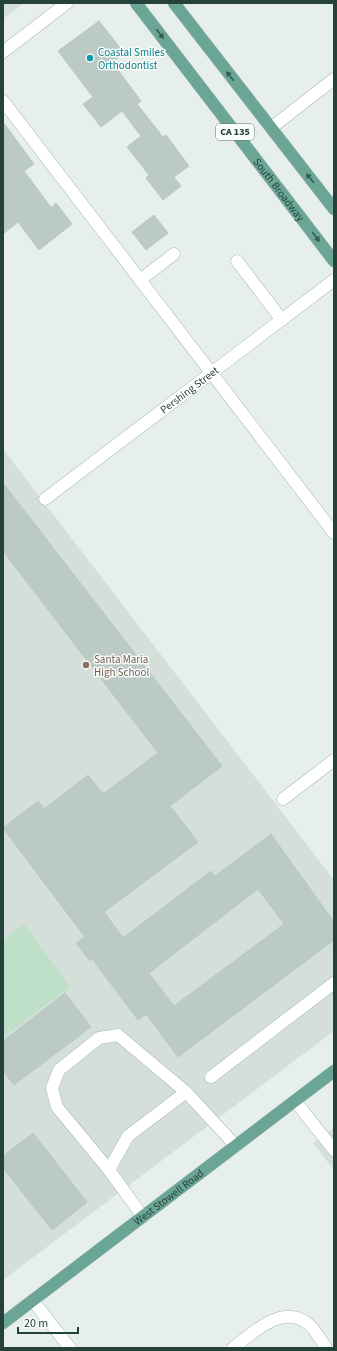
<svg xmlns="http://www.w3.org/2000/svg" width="337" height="1351" font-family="'Source Sans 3',sans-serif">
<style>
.built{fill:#d4dfda}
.park{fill:#bfe0c8}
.building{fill:#bbcac4;stroke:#b8c9c2;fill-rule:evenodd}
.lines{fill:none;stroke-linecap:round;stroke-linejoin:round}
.minor-casing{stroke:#a8b8b2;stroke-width:13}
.major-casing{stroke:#c2cac8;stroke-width:13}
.minor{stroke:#fff;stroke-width:12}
.major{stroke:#6aa596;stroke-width:12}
.oneway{fill:#365b51}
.culture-dot{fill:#0f9aa8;stroke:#f7fbf9;stroke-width:1.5}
.education-dot{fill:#8d6e63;stroke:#f7fbf9;stroke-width:1.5}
.labels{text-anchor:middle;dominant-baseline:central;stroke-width:3;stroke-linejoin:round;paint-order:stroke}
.shield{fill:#f7fbf9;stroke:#637a73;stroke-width:1}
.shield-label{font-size:10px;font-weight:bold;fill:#24423a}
.culture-label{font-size:11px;fill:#0d838f;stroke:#f7fbf9;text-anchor:start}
.street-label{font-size:11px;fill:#24423a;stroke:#f7fbf9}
.education-label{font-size:11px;fill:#785e54;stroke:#f7fbf9;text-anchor:start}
</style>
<rect width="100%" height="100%" fill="#e6efeb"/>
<!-- built -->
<g class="built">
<polygon points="3,3 24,3 3,19"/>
<polygon points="3,449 334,880 334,1031 3,1280"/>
<polygon points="334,1127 334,1170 313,1143"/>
</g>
<!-- park -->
<polygon class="park" points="24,924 70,987 3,1037 3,940"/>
<!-- building -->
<g class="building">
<polygon points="99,21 124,53 112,62 141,101 137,104 163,137 166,135 189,166 174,177 181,186 163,200 146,178 149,175 127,147 141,136 122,111 101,127 83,104 93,97 58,51"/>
<polygon points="3,122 34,164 24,171 50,206 52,207 56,203 72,224 39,250 18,222 3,234"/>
<polygon points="154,215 168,233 146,250 132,232"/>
<path d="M3 483 222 766 170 806 198 842 104 912 123 938 211 871 215 876 271 834 334 922V940L178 1057 146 1014 138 1020 92 959 90 961 76 943 85 937 3 828 38 801 44 809 88 775 103 794 158 753 3 551ZM258 889 284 924 174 1006 149 973Z"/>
<polygon points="65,993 91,1027 14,1085 3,1071 3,1041"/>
<polygon points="33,1133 87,1202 52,1230 3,1168 3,1156"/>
</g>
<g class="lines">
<defs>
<g id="minor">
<polyline points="3,52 67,3"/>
<polyline points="3,101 334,533"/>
<polyline points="271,128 334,79"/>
<polyline points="237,261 282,320"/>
<polyline points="140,280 174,254"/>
<path id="s1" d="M45 499 334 280"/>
<polyline points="283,799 334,760"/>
<polyline points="211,1077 334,983"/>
<polyline points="295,1101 334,1150"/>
<polyline points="109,1170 57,1107 52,1088 59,1070 99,1038 118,1035 186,1092"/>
<polyline points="143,1217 109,1170 128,1136 186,1092 236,1146"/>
<polyline points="33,1301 70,1348"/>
<path d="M233 1348C253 1333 281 1304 307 1323 315 1328 321 1341 326 1348"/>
</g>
<g id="major">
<path id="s2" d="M136 3 334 261"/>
<polyline points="174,3 334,209"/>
<path id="s3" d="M3 1323 334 1071"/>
</g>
</defs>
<!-- minor casing -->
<use href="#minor" class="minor-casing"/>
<!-- major casing -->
<use href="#major" class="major-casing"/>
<!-- minor -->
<use href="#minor" class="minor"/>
<!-- major -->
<use href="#major" class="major"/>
</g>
<!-- one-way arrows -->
<defs><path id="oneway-solid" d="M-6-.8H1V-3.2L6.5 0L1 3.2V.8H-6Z"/></defs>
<g class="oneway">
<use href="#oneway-solid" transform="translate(160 34) rotate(53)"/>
<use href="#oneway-solid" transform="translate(230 76) rotate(-128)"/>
<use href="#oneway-solid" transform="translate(310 178) rotate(-128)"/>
<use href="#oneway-solid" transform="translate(316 237) rotate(53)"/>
</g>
<!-- markers -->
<circle class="culture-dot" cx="90" cy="58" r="4"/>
<circle class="education-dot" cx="86" cy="665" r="4"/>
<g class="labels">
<!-- shield labels -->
<rect class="shield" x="216" y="124" width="38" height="16" rx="3"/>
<g class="shield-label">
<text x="235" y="132">CA 135</text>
</g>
<!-- culture labels -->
<g class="culture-label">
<text x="98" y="52">Coastal Smiles<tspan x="98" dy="13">Orthodontist</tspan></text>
</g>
<!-- street labels -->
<g class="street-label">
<text stroke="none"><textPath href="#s2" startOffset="235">South Broadway</textPath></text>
<text stroke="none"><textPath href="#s1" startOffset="181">Pershing Street</textPath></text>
<text stroke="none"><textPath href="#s3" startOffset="208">West Stowell Road</textPath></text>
</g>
<!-- education labels -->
<g class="education-label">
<text x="94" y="659">Santa Maria<tspan x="94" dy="13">High School</tspan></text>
</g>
</g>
<!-- border -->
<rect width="337" height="1351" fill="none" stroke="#24423a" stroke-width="8"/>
<!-- scale -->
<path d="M18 1327v6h60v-6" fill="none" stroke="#24423a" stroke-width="2"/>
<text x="24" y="1327" font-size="12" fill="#24423a" stroke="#f7fbf9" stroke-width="3" paint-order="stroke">20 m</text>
</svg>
